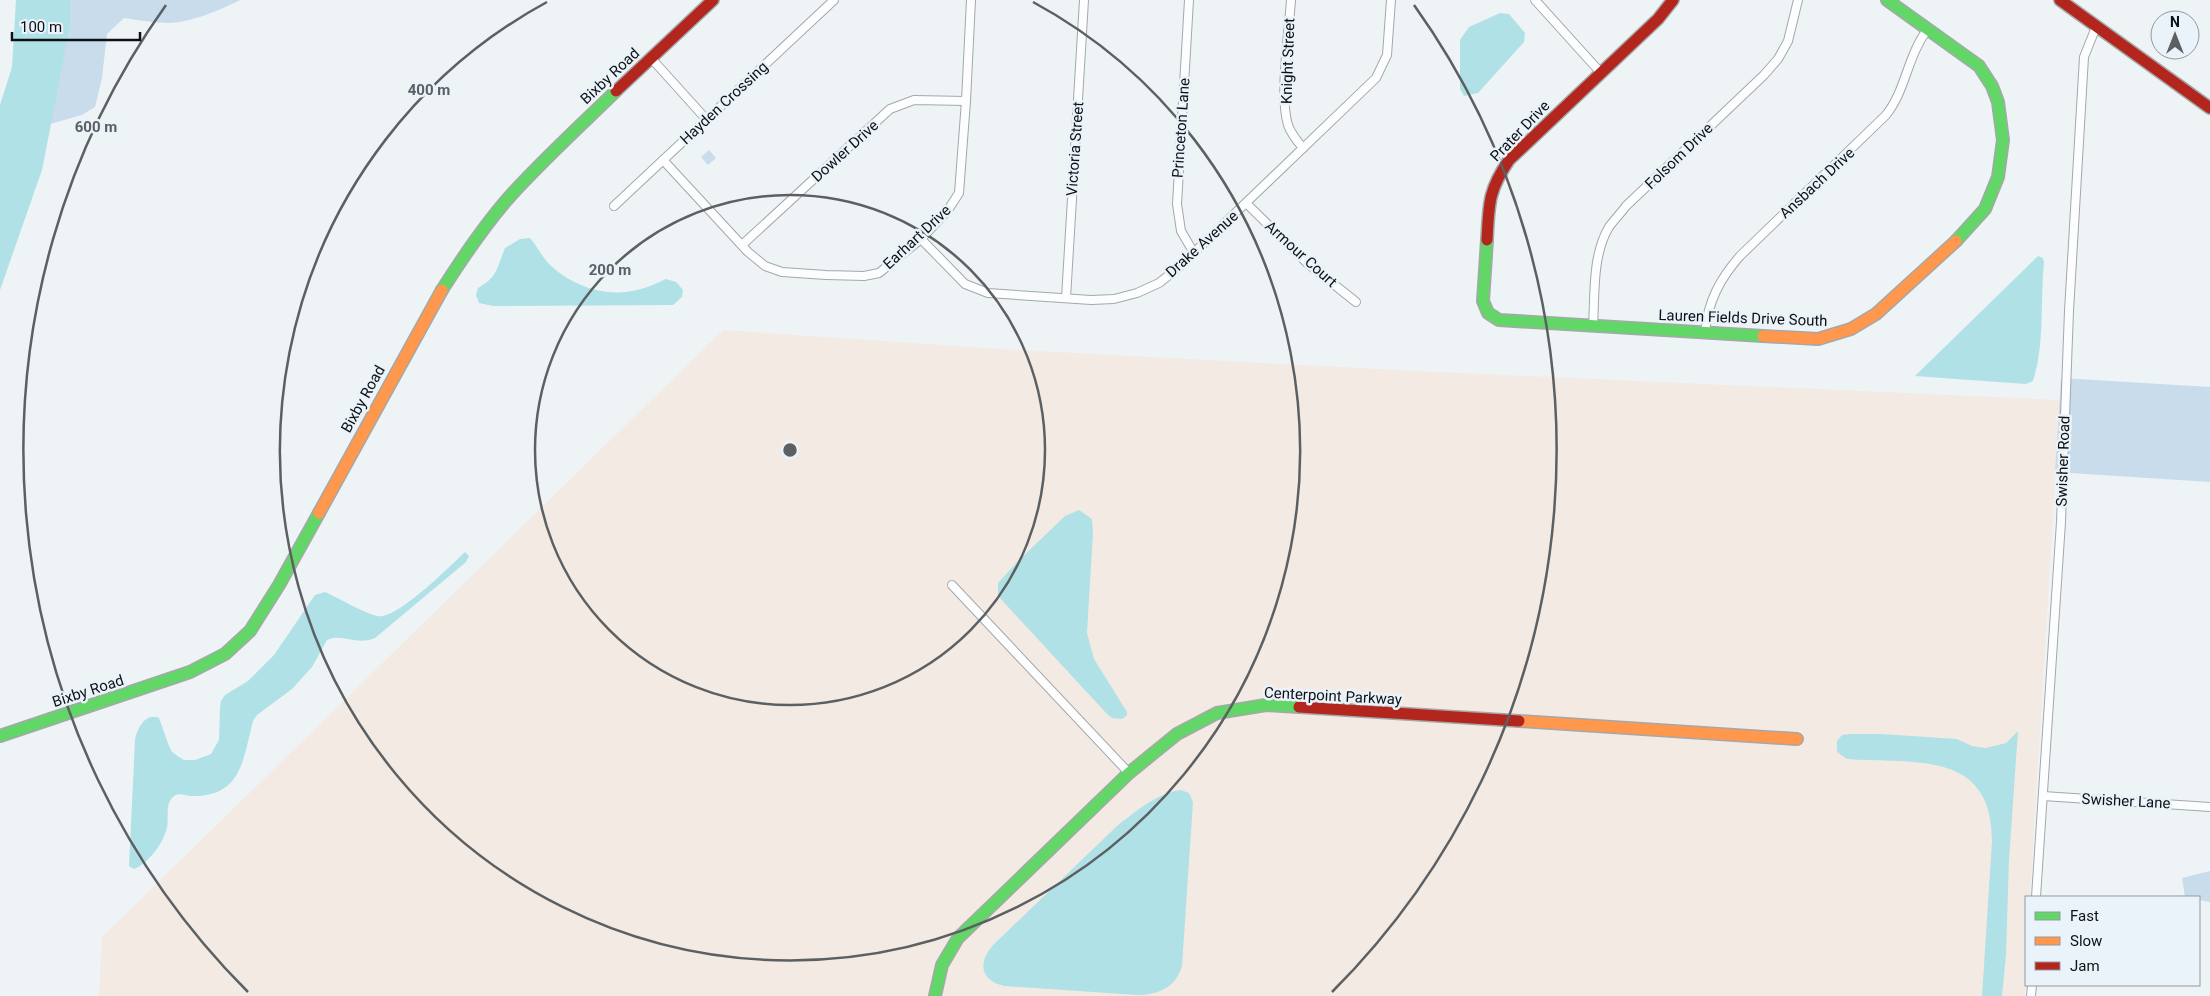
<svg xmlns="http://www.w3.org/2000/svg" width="2210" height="996" font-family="Roboto,sans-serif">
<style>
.industrial{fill:#f4eae4}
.green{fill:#c8dcec}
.water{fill:#b0e1e7}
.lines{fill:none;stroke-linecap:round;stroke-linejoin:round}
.street-casing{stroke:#a4a8aa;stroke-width:10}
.fast-casing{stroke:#a4a8aa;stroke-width:14}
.slow-casing{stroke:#a4a8aa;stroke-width:14}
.jam-casing{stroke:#a4a8aa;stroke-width:14}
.street{stroke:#fcfdfe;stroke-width:8}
.fast{stroke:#63d668;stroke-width:11}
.slow{stroke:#ff974d;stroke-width:11}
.jam{stroke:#b3261e;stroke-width:11}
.ring{fill:none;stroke:#5c6062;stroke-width:2.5}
.labels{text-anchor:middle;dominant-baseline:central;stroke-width:5;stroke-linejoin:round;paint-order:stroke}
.street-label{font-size:15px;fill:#0e1113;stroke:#ebf3fa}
.centre{fill:#5c6062;stroke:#ebf3fa;stroke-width:2.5}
.ring-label{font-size:15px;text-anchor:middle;font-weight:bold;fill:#5c6062;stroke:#ebf3fa;stroke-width:5;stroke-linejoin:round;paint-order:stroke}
</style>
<rect width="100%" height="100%" fill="#eef3f6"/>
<!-- industrial -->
<polygon class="industrial" points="723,330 1000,349 1416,371 2060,400 2030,897 2026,897 2025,996 99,996 102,937"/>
<!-- green -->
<g class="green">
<path d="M70 0H240C221 10 189 23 168 23 154 23 138 20 124 18L107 34 102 78 95 107 82 115 50 124 70 26Z"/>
<polygon points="709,150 716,158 708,165 701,157"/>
<polygon points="2061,378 2210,387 2210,482 2055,472"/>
<polygon points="2210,871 2210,902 2199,900 2199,897 2185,897 2182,878"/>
</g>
<!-- water -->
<g class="water">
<polygon points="16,0 70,0 70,26 42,170 0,290 0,105 12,67"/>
<polygon points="1500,13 1509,14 1525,33 1524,42 1478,93 1464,96 1460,89 1460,40 1469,27"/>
<path d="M530 238C537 246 541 255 548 263 571 286 606 298 637 290 647 288 657 283 666 279L676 282 683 290 682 297 673 305 493 306 479 303 476 295 478 288C498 277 497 267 505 248L520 239Z"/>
<path d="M2038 256 2043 258 2044 263C2040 301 2045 344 2033 381L2026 384 1915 376Z"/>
<polygon points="1079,510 1092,519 1093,533 1087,633 1094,659 1127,712 1127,715 1122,719 1112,718 1107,714 998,596 998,583 1018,561 1065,516"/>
<path d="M465 552 469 556 466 562 375 638C357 646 342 633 327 640L312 667 292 689 257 715 253 721C243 759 242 798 190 796 184 795 177 792 172 798 165 806 169 818 167 828 163 843 149 863 134 869L129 866 135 740C137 728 146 712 159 718L169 746 172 752 179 757 184 760H195L211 754 219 740 220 709 221 701 225 695 248 681 274 655 315 595 325 592C341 599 361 612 377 616 396 621 450 566 465 552Z"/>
<path d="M2018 731 2009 860 2006 955 2002 996H1982L1992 841C1992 749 1914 764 1847 759L1837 752V741L1842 735 1849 734H1881L1957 739 1972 746 1986 748 2006 743Z"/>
<path d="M1181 790 1189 793 1193 802 1182 966C1176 988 1157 995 1137 995L1004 986C979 980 978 962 994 944L1117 826C1135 812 1157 793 1181 790Z"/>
</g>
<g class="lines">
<defs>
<g id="street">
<polyline points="1189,0 1177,204 1181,231 1194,253"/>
<path d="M1291 0C1289 32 1279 96 1288 125 1291 134 1297 141 1303 148"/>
<polyline points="1535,0 1601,73"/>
<polyline points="651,58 706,119"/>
<polyline points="663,160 748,252 765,266 782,272 826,275 864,276 879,273 921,239 948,210 959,193 966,101 971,0"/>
<polyline points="1247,204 1307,263 1356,302"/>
<polyline points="614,206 834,0"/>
<polyline points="921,239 965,284 988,293 1091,300 1114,299 1137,293 1159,283 1178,268 1376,78 1387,55 1391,0"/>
<polyline points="742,245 890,109 914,100 966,101"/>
<polyline points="1066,298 1084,0"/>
<path d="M1593 326C1595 295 1592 255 1609 227 1614 220 1621 213 1626 206L1764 75 1778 59 1788 41 1798 0"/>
<path d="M1705 332C1708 301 1720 279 1740 256L1886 115C1906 90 1907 57 1927 30"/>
<polyline points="952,585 1129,773"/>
<polyline points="2043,796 2210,807"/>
<polyline points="2036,897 2061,522 2069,311 2084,57 2096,27"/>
<polyline points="2031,996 2032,985"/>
</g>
<g id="fast">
<polyline points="1887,0 1979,66 1992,86 1998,102 2003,140 1998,177 1985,209 1956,241"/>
<polyline points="1487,240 1483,301 1488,313 1499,320 1763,336"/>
<path d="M442 290C463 257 485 224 512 194 545 158 581 125 616 91"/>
<polyline points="0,736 190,672 225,654 250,631 279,585 319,513"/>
<polyline points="935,996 942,965 958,938 1129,773 1177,734 1217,713 1266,705 1299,707"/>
</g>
<g id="slow">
<polyline points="1763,336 1818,339 1851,329 1876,314 1956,241"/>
<polyline points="319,513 442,290"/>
<polyline points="1519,721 1797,739"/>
</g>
<g id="jam">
<polyline points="2060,0 2210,108"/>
<polyline points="616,91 713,0"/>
<path d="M1487 240C1489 204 1488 191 1509 160L1658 19 1673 0"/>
<polyline points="1299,707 1519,721"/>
</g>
</defs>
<!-- street casing -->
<use href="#street" class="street-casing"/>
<!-- fast casing -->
<use href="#fast" class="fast-casing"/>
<!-- slow casing -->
<use href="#slow" class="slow-casing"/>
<!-- jam casing -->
<use href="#jam" class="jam-casing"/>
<!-- street -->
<use href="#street" class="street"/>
<!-- fast -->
<use href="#fast" class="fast"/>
<!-- slow -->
<use href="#slow" class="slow"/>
<!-- jam -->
<use href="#jam" class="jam"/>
</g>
<!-- distance rings -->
<g class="ring">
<circle cx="790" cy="450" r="255"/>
<path d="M1033 2A510 510 0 1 1 547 2"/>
<path d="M248 992A766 766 0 0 1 166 5M1414 5A766 766 0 0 1 1332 992"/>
</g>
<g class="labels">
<!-- street labels -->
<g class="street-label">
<text transform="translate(1288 61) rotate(-88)">Knight Street</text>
<text transform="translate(610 76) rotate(-43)">Bixby Road</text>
<text transform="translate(724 103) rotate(-43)">Hayden Crossing</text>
<text transform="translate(1181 128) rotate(-86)">Princeton Lane</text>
<text transform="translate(1520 131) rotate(-46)">Prater Drive</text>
<text transform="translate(1075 149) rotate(-86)">Victoria Street</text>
<text transform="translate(845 151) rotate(-42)">Dowler Drive</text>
<text transform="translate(1679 156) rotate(-44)">Folsom Drive</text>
<text transform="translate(1817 183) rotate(-43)">Ansbach Drive</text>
<text transform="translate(917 237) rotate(-43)">Earhart Drive</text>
<text transform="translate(1202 244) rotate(-42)">Drake Avenue</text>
<text transform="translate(1301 254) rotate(42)">Armour Court</text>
<text transform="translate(1743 318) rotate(2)">Lauren Fields Drive South</text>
<text transform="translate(363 399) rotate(-61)">Bixby Road</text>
<text transform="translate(2063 461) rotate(-88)">Swisher Road</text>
<text transform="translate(88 691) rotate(-18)">Bixby Road</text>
<text transform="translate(1333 696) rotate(3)">Centerpoint Parkway</text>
<text transform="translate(2126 801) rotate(3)">Swisher Lane</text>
</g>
</g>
<circle cx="790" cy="450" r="8" class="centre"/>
<g class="ring-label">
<text x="429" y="95">400 m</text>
<text x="96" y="132">600 m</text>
<text x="610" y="275">200 m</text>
</g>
<!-- legend -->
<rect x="2025" y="896" width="175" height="90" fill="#ebf3fa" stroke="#93999e"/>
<rect x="2035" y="912" width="25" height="8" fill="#63d668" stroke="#93999e"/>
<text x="2070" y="921" font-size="15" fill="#0e1113">Fast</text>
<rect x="2035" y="937" width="25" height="8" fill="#ff974d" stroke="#93999e"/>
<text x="2070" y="946" font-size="15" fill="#0e1113">Slow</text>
<rect x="2035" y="962" width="25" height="8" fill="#b3261e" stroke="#93999e"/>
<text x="2070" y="971" font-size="15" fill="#0e1113">Jam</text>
<!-- north arrow -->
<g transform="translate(2175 35)"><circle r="24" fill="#ebf3fa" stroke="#93999e"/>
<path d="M0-4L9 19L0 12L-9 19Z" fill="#5c6062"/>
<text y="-8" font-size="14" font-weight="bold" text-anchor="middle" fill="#0e1113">N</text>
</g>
<!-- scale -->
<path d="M12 32v8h128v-8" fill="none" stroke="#0e1113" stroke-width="2.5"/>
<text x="20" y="32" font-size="15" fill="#0e1113" stroke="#ebf3fa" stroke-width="4" paint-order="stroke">100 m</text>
</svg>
